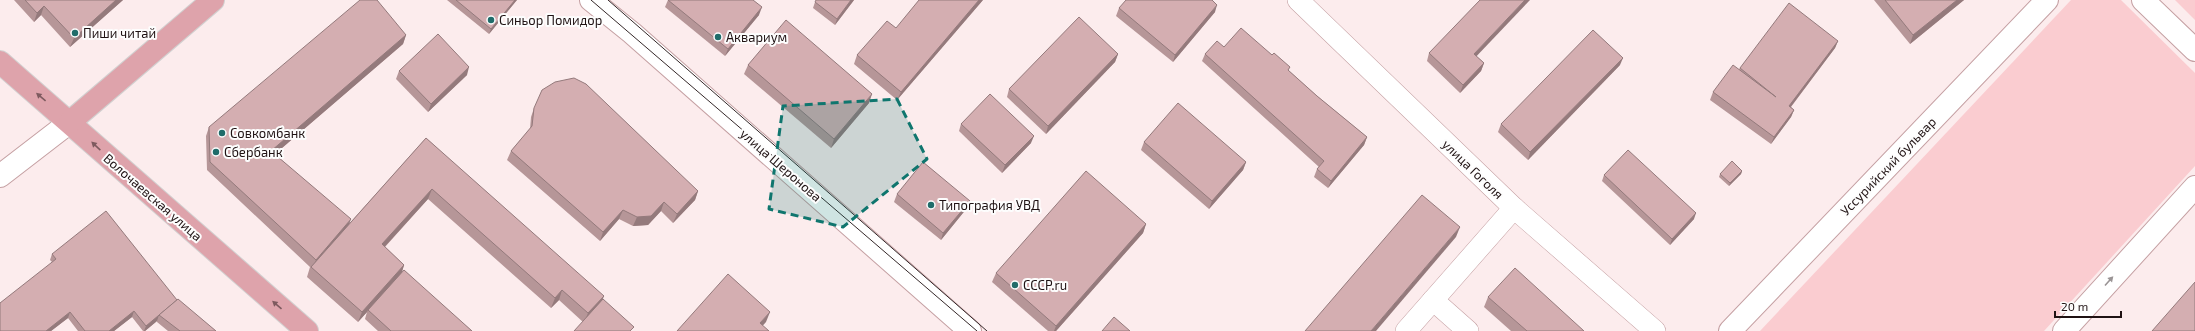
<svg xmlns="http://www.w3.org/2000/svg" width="2195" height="331" font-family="'Exo 2',sans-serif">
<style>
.green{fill:#faccd0}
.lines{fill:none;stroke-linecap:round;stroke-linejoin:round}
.minor-casing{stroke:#c5a0a3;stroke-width:22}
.tertiary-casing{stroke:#c5a0a3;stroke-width:24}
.secondary-casing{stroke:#c5a0a3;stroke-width:24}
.primary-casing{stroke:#d2d0d0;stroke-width:24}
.minor{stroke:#fff;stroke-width:21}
.tertiary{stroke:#fff;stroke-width:22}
.secondary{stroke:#fff;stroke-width:22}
.primary{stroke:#dea3ab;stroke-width:22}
.tram{stroke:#352829;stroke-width:1}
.wall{fill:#b69698}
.shaded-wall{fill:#947a7c}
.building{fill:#d4aeb1;stroke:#947a7c}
.oneway{fill:#7e5a5f}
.oneway2{fill:#9a9495}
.marked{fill:#0f766e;fill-opacity:0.2;stroke:#0f766e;stroke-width:3;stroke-dasharray:8 5;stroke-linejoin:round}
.poi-dot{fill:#206c6a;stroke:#fdfdfd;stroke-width:1.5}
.labels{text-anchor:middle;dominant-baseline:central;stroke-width:4;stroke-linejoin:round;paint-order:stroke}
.poi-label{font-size:13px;fill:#1f1213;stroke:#fdfdfd;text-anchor:start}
.street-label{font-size:13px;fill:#1f1213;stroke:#fdfdfd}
</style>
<rect width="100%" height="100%" fill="#fceced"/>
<!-- green -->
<g class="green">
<polygon points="2071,0 2121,0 2195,73 2195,166 2044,331 1760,331"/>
<polygon points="2175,0 2195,0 2195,20"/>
</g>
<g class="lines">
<defs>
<g id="minor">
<polyline points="1298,0 1514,208 1655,331"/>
<polyline points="1433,300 1468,331"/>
<polyline points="1406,331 1514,208"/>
</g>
<g id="tertiary">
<polyline points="2143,0 2195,50"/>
<polyline points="1730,331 2047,0"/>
<polyline points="2064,331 2195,187"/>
</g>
<g id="secondary">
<polyline points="591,0 632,33 970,331"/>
<polyline points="0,176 70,122"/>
</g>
<g id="primary">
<polyline points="0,62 307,331"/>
<polyline points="70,122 213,0"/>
</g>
</defs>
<!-- minor casing -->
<use href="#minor" class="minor-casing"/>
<!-- tertiary casing -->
<use href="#tertiary" class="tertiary-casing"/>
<!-- secondary casing -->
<use href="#secondary" class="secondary-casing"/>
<!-- primary casing -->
<use href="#primary" class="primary-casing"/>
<!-- minor -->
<use href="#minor" class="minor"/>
<!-- tertiary -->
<use href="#tertiary" class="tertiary"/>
<!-- secondary -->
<use href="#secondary" class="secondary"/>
<!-- primary -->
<use href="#primary" class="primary"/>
<!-- tram -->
<g class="tram">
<polyline points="591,0 977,331"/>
<polyline points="608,0 987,331"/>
</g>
</g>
<!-- wall -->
<g class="wall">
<polygon points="14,0 123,0 70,47 41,15 34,22"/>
<polygon points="447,0 517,0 489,34"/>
<polygon points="668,0 753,0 759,15 725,56 665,7"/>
<polygon points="854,0 835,25 813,8 815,2"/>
<polygon points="983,0 897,100 854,64 857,55 896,28"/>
<polygon points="1874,0 1964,0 1910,44"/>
<polygon points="1119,8 1215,12 1173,62 1116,16"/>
<polygon points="406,35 403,44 275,154 349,224 426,138 602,300 583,322 559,300 551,308 428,199 385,247 404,265 402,272 472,331 378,331 365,319 367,312 358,322 307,277 310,267 207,170 206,136 209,127"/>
<polygon points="1838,41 1835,48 1791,107 1794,110 1791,117 1771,144 1710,100 1713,92 1739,69 1740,68"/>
<polygon points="1224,47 1272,55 1290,67 1288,70 1317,96 1367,137 1364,145 1328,188 1314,177 1317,169 1319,167 1202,61 1205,54"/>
<polygon points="1429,53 1476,56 1484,63 1481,71 1460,93 1427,61"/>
<polygon points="1118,54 1115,62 1046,134 1007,97 1009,89"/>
<polygon points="748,65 869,103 831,148 744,74"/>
<polygon points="1620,65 1528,160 1498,132 1501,124"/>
<polygon points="399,71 467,75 428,112 396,79"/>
<polygon points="534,108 698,191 695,200 673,223 661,211 648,225 633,226 619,219 600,241 507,160 511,151 530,129 531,117"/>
<polygon points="961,124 1031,143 1002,173 959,131"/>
<polygon points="1144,142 1246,162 1243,170 1209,209 1141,150"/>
<polygon points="1742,171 1741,174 1729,186 1719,177 1720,174"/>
<polygon points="1604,175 1694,219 1670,245 1602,181"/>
<polygon points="897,194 967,208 941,240 894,202"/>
<polygon points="1146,224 1143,233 1056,331 1048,331 992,282 996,273"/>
<polygon points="52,254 177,300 216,331 168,331 157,322 157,321 145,331 143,331 132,317 114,331 78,331 68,318 51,331 0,331 52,262 50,260"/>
<polygon points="1488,297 1584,331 1511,331 1484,307"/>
</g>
<!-- shaded-wall -->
<g class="shaded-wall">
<polygon points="116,0 123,0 70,47 74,38"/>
<polygon points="515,0 517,0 516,1 489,34 491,29"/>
<polygon points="851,0 854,0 835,25 837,19"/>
<polygon points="979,0 983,0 897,100 901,92"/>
<polygon points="1525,0 1530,0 1471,62 1474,54"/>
<polygon points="1957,0 1964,0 1910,44 1913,35"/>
<polygon points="1217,5 1215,12 1173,62 1175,55"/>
<polygon points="44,6 41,15 34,22 37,13"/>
<polygon points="762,7 759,15 725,56 728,49"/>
<polygon points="406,35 403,44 268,160 271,151"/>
<polygon points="1838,41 1835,48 1786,113 1789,106"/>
<polygon points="1118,54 1115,62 1046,134 1048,126"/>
<polygon points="1623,58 1620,65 1528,160 1530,152"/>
<polygon points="1484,63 1481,71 1460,93 1463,85"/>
<polygon points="469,67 467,75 428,112 431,104"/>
<polygon points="872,94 869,103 831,148 834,139"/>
<polygon points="1794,110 1791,117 1771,144 1774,137"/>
<polygon points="1034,136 1031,143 1002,173 1005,165"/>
<polygon points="1367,137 1364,145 1328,188 1331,181"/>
<polygon points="1246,162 1243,170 1209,209 1212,201"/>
<polygon points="1742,171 1741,174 1729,186 1730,183"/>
<polygon points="432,189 428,199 378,254 382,244"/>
<polygon points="698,191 695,200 673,223 677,214"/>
<polygon points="970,201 967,208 941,240 943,233"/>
<polygon points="664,202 661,211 648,225 633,226 637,217"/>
<polygon points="623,210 619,219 600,241 603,232"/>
<polygon points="1696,213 1694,219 1670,245 1672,239"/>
<polygon points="351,219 348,228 312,269 316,260"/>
<polygon points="1146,224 1143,233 1056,331 1054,331 1056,326"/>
<polygon points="1460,227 1456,237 1376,331 1371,331"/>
<polygon points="404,265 401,275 368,310 367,312 358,322 362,312"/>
<polygon points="562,290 559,300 551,308 555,298"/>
<polygon points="604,296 600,306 584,323 588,313"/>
<polygon points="134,311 132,317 114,331 109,331"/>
<polygon points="70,312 68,318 51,331 46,331"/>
<polygon points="770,312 766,322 758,331 760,323"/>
<polygon points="159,315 157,321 145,331 144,331 146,326"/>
</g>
<!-- building -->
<g class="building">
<polygon points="25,0 116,0 74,38 44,6 37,13"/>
<polygon points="360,0 377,0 406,35 271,151 351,219 316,260 210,162 209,127"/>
<polygon points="456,0 515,0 491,29"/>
<polygon points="668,0 753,0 762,7 728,49"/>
<polygon points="816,0 851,0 837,19 815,2"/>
<polygon points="919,0 979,0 901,92 857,55 887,21 896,28"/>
<polygon points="1126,0 1212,0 1217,5 1175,55 1119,8"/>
<polygon points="1480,0 1525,0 1474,54 1484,63 1463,85 1429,53"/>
<polygon points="1885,0 1957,0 1913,35"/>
<polygon points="1789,3 1838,41 1789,106 1794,110 1774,137 1713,92 1733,65 1776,97 1740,68"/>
<polygon points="1079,17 1118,54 1048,126 1009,89"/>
<polygon points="786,20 872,94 834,139 748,65"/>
<polygon points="1241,28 1272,55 1274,53 1290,67 1288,70 1317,96 1367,137 1331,181 1317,169 1324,161 1205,54 1217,41 1224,47"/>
<polygon points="1593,30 1623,58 1530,152 1501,124"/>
<polygon points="438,34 469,67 431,104 399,71"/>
<polygon points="574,78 586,84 698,191 677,214 664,202 651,216 637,217 623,210 603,232 511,151 532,126 534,108 542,90 555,82"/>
<polygon points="990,94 1034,136 1005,165 961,124"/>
<polygon points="1178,103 1246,162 1212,201 1144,142"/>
<polygon points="426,138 604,296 588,313 562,290 555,298 432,189 382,244 404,265 362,312 311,267"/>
<polygon points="1628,150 1696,213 1672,239 1604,175"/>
<polygon points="1732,161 1742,171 1730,183 1720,174"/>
<polygon points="923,162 970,201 943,233 897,194"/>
<polygon points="1086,171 1146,224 1056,326 996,273"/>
<polygon points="1422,195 1460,227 1371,331 1305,331"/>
<polygon points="106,211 177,300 146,326 134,311 109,331 85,331 70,312 46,331 0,331 0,303 56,259 52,254"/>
<polygon points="1515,268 1584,331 1527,331 1488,297"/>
<polygon points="404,270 472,331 391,331 368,310"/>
<polygon points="728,274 770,312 760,323 769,331 677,331"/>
<polygon points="2195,282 2195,331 2152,331"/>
<polygon points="178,299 216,331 180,331 159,315"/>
<polygon points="603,299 634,327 630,331 574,331"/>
<polygon points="1114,317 1130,331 1102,331"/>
</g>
<!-- one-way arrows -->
<defs><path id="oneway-solid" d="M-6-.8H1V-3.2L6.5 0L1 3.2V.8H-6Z"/></defs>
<g class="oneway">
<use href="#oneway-solid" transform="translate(41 97) rotate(-140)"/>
<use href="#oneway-solid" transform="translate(96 146) rotate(-137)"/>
<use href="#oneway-solid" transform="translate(277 305) rotate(-139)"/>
</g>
<use class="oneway2" href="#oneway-solid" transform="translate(2109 281) rotate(-48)"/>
<!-- marked area -->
<path class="marked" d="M897 99 927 159 843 227 769 209 783 106Z"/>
<!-- markers -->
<g class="poi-dot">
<circle cx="491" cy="20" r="4"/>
<circle cx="75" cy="33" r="4"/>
<circle cx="718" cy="37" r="4"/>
<circle cx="222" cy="133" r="4"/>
<circle cx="216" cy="152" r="4"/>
<circle cx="931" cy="205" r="4"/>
<circle cx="1015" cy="285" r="4"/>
</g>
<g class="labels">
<!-- poi labels -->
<g class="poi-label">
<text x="499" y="20">Синьор Помидор</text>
<text x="83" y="33">Пиши читай</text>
<text x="726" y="37">Аквариум</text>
<text x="230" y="133">Совкомбанк</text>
<text x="224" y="152">Сбербанк</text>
<text x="939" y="205">Типография УВД</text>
<text x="1023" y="285">СССР.ru</text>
</g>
<!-- street labels -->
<g class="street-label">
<text transform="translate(781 165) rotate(41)">улица Шеронова</text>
<text transform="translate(1888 166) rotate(-46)">Уссурийский бульвар</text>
<text transform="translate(1473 169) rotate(44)">улица Гоголя</text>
<text transform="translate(153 197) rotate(41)">Волочаевская улица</text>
</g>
</g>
<!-- scale -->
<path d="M2055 311v6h66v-6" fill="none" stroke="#1f1213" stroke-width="2"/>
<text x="2061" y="311" font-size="12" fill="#1f1213" stroke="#fdfdfd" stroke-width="3" paint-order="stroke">20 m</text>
</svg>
